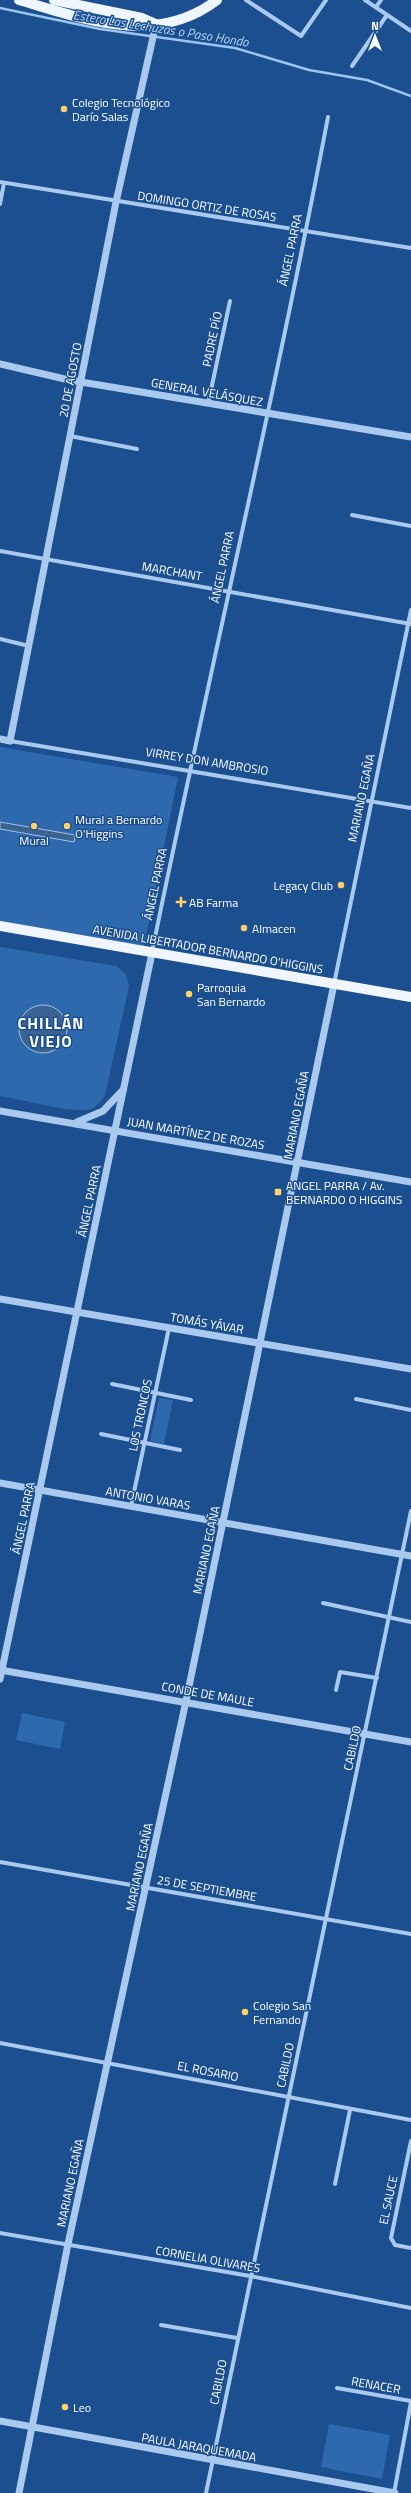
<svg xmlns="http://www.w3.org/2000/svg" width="411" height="2493" font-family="'Titillium Web',sans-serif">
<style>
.green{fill:#2e69ad}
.water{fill:#3c6290;stroke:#9cc4f0}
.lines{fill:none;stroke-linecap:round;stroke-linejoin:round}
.stream{stroke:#9cc4f0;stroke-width:2.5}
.minor{stroke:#a9c9ee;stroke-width:4}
.tertiary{stroke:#a9c9ee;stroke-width:7}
.primary{stroke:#f0f6ff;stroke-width:10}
.poi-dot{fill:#ffd166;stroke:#1b4f8f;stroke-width:1.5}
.labels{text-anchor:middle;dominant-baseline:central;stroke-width:3;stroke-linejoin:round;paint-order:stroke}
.poi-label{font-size:12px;fill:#fff;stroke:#1b4f8f;text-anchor:start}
.street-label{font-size:12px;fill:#fff;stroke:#1b4f8f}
.water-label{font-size:13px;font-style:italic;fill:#b5d3f5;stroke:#1b4f8f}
.district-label{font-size:16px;font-weight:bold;letter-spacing:1px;fill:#fff;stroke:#1b4f8f}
</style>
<rect width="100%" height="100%" fill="#1b4f8f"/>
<!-- green -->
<g class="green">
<polygon points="0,747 178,777 144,946 0,922"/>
<path d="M0 947 116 966 126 974 129 986 105 1095C101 1102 95 1109 86 1110 67 1112 21 1099 0 1096Z"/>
<polygon points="159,1398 173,1400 164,1444 150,1441"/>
<polygon points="22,1713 65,1722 60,1749 16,1740"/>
<polygon points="329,2424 390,2435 382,2479 321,2467"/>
</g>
<!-- water -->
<g class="water">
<polygon points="0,822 75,835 74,842 0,829"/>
<circle cx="43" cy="1029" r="24"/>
</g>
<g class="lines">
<!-- stream -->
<polyline class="stream" points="0,8 100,29 235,48 309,70 367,80 411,96"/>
<!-- minor -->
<g class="minor">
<polyline points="246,0 301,36 326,0"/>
<polyline points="365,0 411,31"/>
<polyline points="376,7 381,0"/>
<polyline points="352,66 387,15"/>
<polyline points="0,182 411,248"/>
<polyline points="0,204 4,183"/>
<polyline points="208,404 230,301"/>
<polyline points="70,436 137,449"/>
<polyline points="352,515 411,526"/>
<polyline points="0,551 411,624"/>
<polyline points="0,639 29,646"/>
<polyline points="10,741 411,808"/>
<path d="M152 952C209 673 275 396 328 117"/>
<polyline points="334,984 411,610"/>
<polyline points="112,1384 191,1400"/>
<polyline points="356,1399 411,1410"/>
<polyline points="101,1434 180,1450"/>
<polyline points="131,1506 169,1328"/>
<polyline points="323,1603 411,1622"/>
<polyline points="336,1690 340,1672 377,1678"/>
<polyline points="0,1862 411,1934"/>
<polyline points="0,2043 411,2120"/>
<polyline points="411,2141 391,2238 395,2245 411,2248"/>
<polyline points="335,2184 350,2110"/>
<polyline points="0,2233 250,2276 411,2308"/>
<polyline points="161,2325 237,2338"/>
<polyline points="337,2388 411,2401"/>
<polyline points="206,2493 411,1511"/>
<polyline points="394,2493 411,2402"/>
</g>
<!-- tertiary -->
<g class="tertiary">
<polyline points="0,364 69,380 411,437"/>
<polyline points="0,739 10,741 116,202 156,24"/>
<polyline points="0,1111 411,1182"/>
<polyline points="77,1122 103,1111 123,1090"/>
<polyline points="0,1299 411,1369"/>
<polyline points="0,1483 411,1556"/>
<polyline points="0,1670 411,1742"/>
<polyline points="0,1679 152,953"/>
<polyline points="0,2421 395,2493"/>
<polyline points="19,2493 68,2244 186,1701 334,984"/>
</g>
<!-- primary -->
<g class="primary">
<path d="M19 0C84 19 156 47 217 0"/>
<polyline points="54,0 142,18 156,24"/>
<polyline points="0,926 411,997"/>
</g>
</g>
<!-- markers -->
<g class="poi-dot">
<circle cx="64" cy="109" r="4"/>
<circle cx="34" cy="826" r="4"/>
<circle cx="67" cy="826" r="4"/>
<circle cx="341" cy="885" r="4"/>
<path d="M179 896h4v4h4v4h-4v4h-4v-4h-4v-4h4z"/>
<circle cx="244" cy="928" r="4"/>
<circle cx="189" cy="994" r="4"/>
<rect x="274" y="1188" width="8" height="8" rx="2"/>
<circle cx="245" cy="2012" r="4"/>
<circle cx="65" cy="2407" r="4"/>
</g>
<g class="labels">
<!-- poi labels -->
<g class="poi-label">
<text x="72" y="102">Colegio Tecnológico<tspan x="72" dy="14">Darío Salas</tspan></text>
<text x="75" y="819">Mural a Bernardo<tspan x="75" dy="14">O'Higgins</tspan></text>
<text x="34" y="840" text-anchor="middle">Mural</text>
<text x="333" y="885" text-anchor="end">Legacy Club</text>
<text x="189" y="902">AB Farma</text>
<text x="252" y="928">Almacen</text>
<text x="197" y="987">Parroquia<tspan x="197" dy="14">San Bernardo</tspan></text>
<text x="286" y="1185">ANGEL PARRA / Av.<tspan x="286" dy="14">BERNARDO O HIGGINS</tspan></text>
<text x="253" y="2005">Colegio San<tspan x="253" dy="14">Fernando</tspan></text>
<text x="73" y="2407">Leo</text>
</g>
<!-- street labels -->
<g class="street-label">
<text transform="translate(207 206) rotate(9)">DOMINGO ORTIZ DE ROSAS</text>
<text transform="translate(290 250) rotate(-78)">ÁNGEL PARRA</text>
<text transform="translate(212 339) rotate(-78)">PADRE PÍO</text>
<text transform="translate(70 380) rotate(-79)">20 DE AGOSTO</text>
<text transform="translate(207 392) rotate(10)">GENERAL VELÁSQUEZ</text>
<text transform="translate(222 567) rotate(-78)">ÁNGEL PARRA</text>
<text transform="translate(172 571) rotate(10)">MARCHANT</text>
<text transform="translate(207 761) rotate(9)">VIRREY DON AMBROSIO</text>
<text transform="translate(361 798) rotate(-78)">MARIANO EGAÑA</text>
<text transform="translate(155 884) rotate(-78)">ÁNGEL PARRA</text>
<text transform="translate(208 949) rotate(10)">AVENIDA LIBERTADOR BERNARDO O'HIGGINS</text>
<text transform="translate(296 1115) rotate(-79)">MARIANO EGAÑA</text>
<text transform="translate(196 1133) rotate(10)">JUAN MARTÍNEZ DE ROZAS</text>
<text transform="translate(89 1201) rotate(-78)">ÁNGEL PARRA</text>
<text transform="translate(207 1323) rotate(10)">TOMÁS YÁVAR</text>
<text transform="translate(140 1415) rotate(-78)">LOS TRONCOS</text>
<text transform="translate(148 1498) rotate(10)">ANTONIO VARAS</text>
<text transform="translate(23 1518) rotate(-78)">ÁNGEL PARRA</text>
<text transform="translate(206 1550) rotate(-78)">MARIANO EGAÑA</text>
<text transform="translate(208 1694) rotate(10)">CONDE DE MAULE</text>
<text transform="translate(352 1748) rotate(-78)">CABILDO</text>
<text transform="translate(139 1867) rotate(-78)">MARIANO EGAÑA</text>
<text transform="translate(207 1888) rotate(10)">25 DE SEPTIEMBRE</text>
<text transform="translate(285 2065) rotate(-78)">CABILDO</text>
<text transform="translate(208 2071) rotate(11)">EL ROSARIO</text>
<text transform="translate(70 2183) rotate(-78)">MARIANO EGAÑA</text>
<text transform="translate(388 2200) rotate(-78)">EL SAUCE</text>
<text transform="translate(208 2259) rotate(10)">CORNELIA OLIVARES</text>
<text transform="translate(218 2382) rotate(-79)">CABILDO</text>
<text transform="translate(376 2385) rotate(10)">RENACER</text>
<text transform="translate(199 2447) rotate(10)">PAULA JARAQUEMADA</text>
</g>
<!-- water labels -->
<g class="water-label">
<text transform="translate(161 28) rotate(9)">Estero Las Lechuzas o Paso Hondo</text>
</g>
<!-- district labels -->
<g class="district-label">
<text x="51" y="1023">CHILLÁN<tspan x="51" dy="18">VIEJO</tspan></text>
</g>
</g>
<!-- north arrow -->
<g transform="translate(375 36)" stroke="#1b4f8f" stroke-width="3" paint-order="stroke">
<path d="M0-3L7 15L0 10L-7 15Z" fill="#ffffff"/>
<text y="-6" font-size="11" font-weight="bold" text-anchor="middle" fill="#ffffff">N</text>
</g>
</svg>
